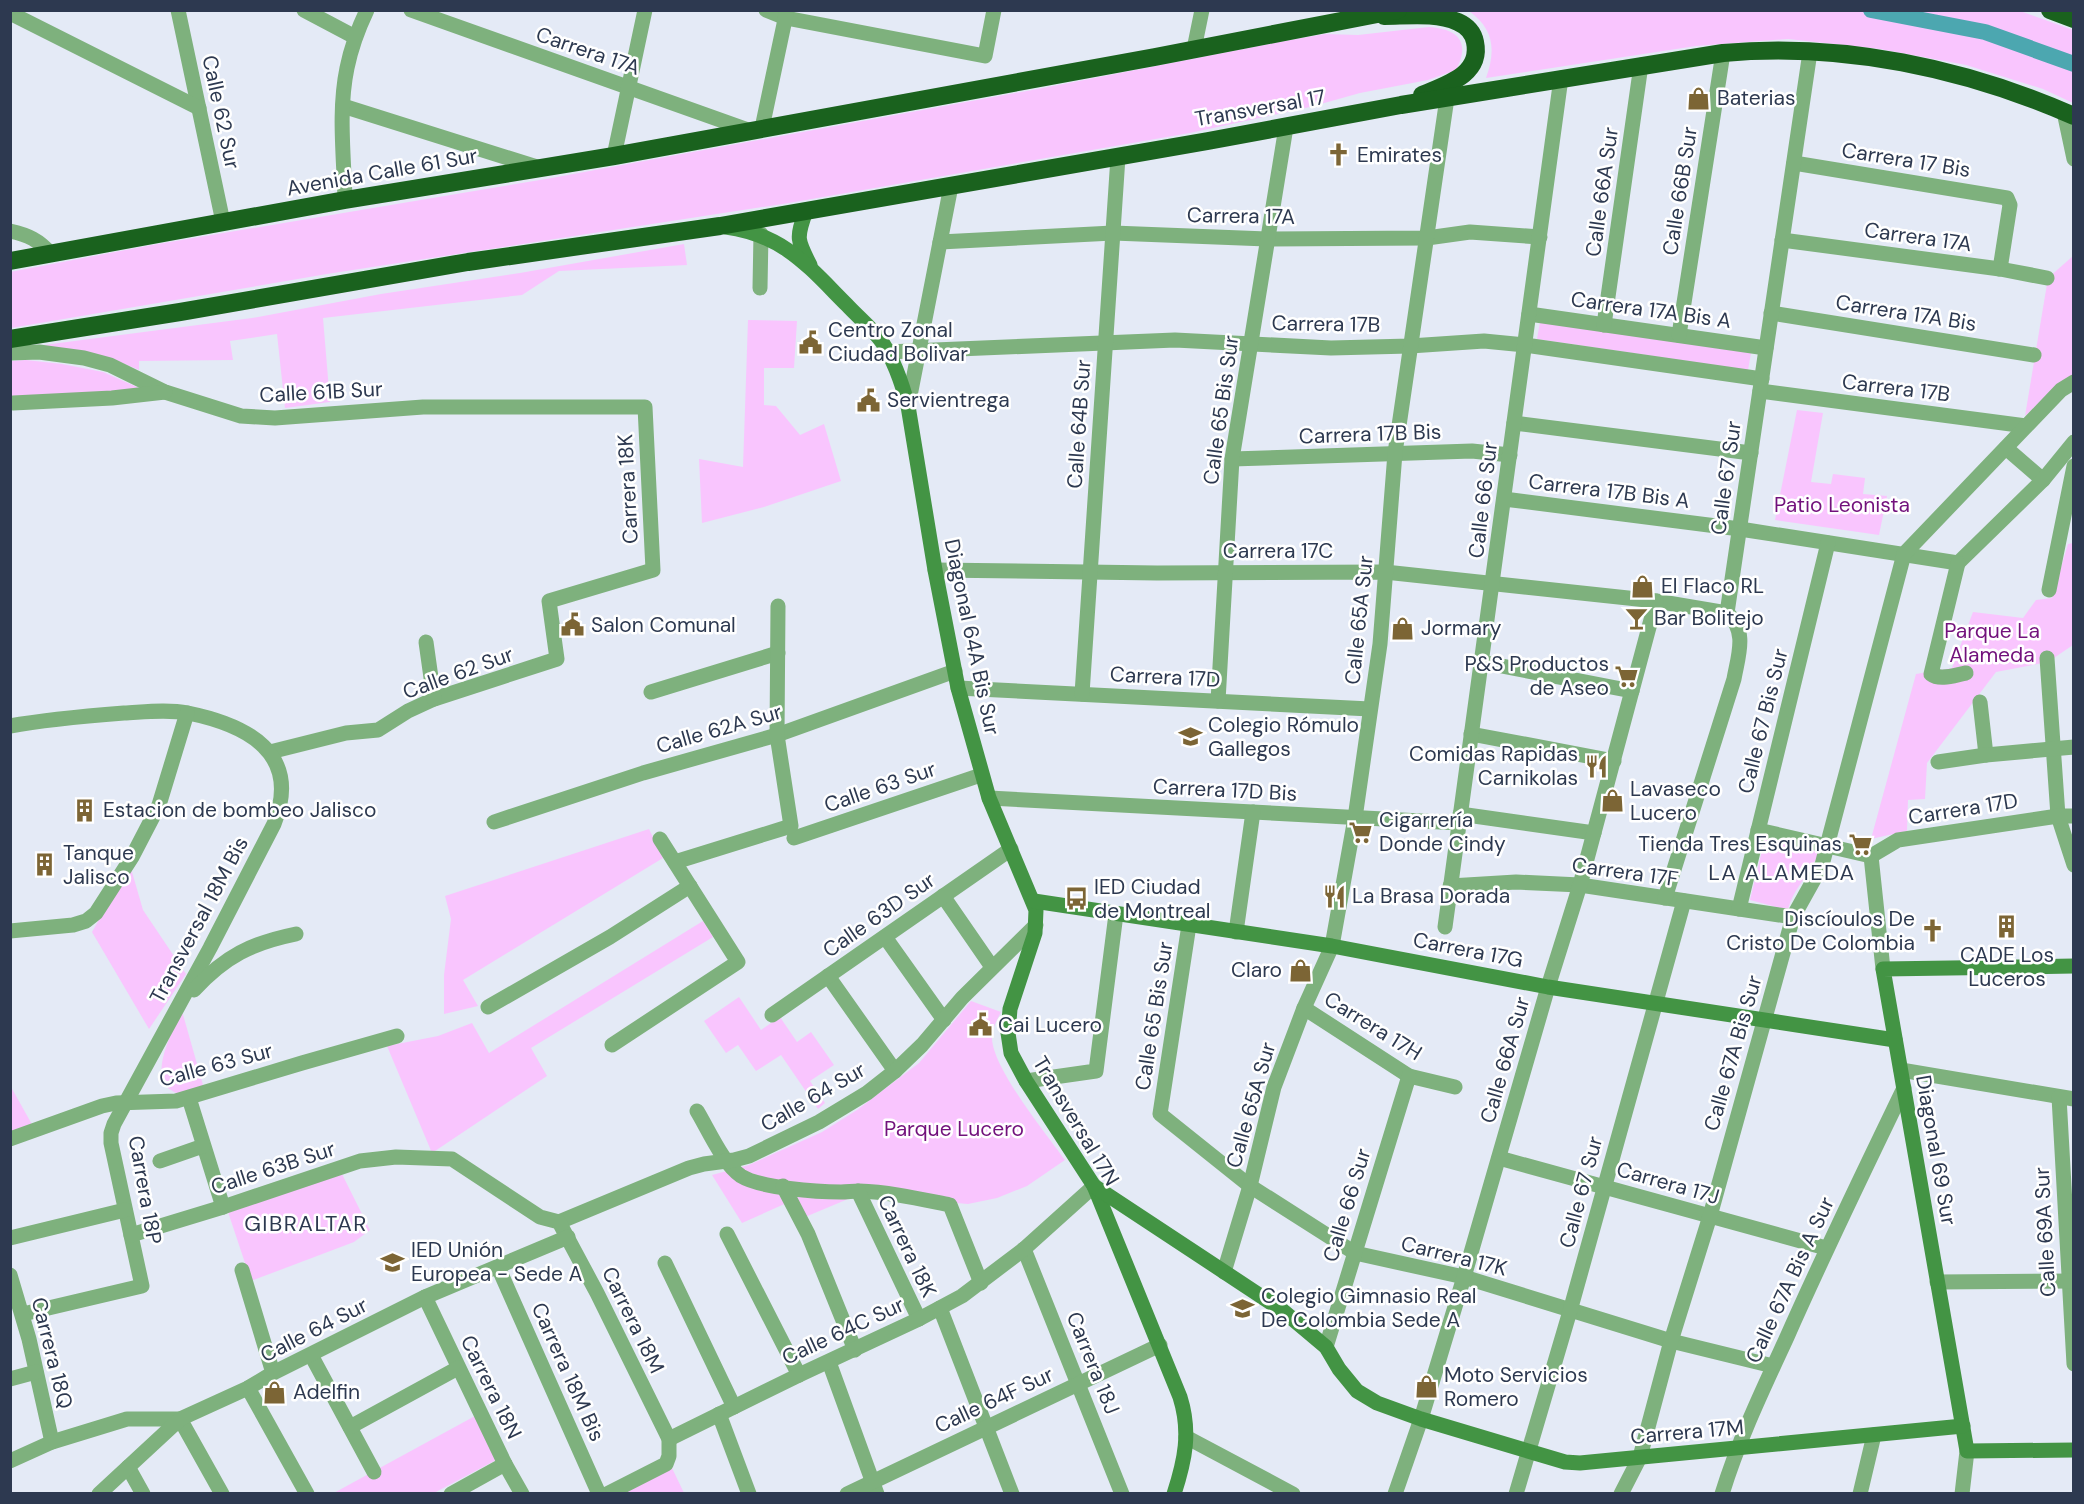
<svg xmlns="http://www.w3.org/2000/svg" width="2084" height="1504" font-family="'DM Sans',sans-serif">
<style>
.green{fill:#f9c5fe}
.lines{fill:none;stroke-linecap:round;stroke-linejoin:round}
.canal{stroke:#4ca7b0;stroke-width:16}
.street{stroke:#7eb17d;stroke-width:15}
.secondary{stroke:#439444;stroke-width:15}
.highway{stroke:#1a621e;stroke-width:18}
.labels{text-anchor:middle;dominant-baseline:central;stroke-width:5;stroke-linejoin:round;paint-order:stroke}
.street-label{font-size:21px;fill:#2d3950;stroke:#fff}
.poi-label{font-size:21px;fill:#2d3950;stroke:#fff;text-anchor:start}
.park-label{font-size:21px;fill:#72117c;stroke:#fff}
.neighbourhood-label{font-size:22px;letter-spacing:1.5px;fill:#2d3950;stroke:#fff}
</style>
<rect width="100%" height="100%" fill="#e4eaf6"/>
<!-- green -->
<g class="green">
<path d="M1469 11H2020L2073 30V103L2043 89 1966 65 1880 49 1788 39 1696 46 1486 78C1496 50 1494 29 1469 11Z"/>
<path d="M1429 27C1458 29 1471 42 1456 70L1428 80 1360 93 1310 107 1190 133 789 203 327 274 11 328 10 272 152 245 546 179 1043 88 1274 43 1325 34 1358 35Z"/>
<polygon points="684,244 687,265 559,271 522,295 323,318 330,402 285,408 277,334 230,341 233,360 139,361 139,370 113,359 28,347 252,318 381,294 520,273"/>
<polygon points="2073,256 2073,376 2059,383 2025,416 2048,278"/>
<polygon points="748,320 797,321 794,368 764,368 764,405 776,406 800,435 824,424 841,481 764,507 702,523 699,459 743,467"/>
<polygon points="1540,322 1751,353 1748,370 1537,339"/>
<polygon points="26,360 62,364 103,372 146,391 11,403 11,361"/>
<polygon points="1797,410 1823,413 1811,482 1831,484 1833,474 1865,478 1863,494 1887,496 1879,535 1775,520"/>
<polygon points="2073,543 2073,645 2048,662 1996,672 1927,763 1925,799 1908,800 1907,831 1871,839 1916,674 1952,668 1973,612 2023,618 2036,600 2052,598 2068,544"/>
<polygon points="649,829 663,858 463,980 478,1006 444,1014 444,975 451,919 445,896"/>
<path d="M1765 838 1819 850C1813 873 1793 887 1788 910L1750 900Z"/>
<polygon points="130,865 143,910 186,974 149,1029 92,932"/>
<polygon points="703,921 713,937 531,1048 547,1076 432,1153 387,1046 438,1036 472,1023 489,1053"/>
<polygon points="739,997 761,1030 780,1017 797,1042 811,1032 834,1065 810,1081 825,1103 818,1109 781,1055 756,1071 738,1045 726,1053 704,1021"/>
<path d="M971 1001 1001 1012C997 1020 991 1030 992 1039 994 1070 1045 1132 1065 1160L1027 1186 997 1198 968 1204 860 1194 798 1220 789 1202 742 1223 712 1175 749 1165 822 1132 857 1110 919 1063Z"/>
<path d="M182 1011 203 1085C197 1088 191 1093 185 1094 180 1095 175 1093 171 1090 148 1077 173 1029 182 1011Z"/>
<polygon points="11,1087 34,1128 11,1132"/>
<polygon points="341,1172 370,1230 354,1242 251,1281 228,1212"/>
<polygon points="475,1416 498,1459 434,1493 332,1494"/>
<polygon points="672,1468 684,1493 618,1494"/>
</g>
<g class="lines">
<!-- canal -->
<polyline class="canal" points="1871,10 1985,32 2074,64"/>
<!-- street -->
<g class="street">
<polyline points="178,10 223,222"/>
<polyline points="304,10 355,37"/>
<polyline points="411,10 751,131"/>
<polyline points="766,10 786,18 985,56 994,10"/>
<polyline points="10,13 199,108"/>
<polyline points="1194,49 1202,10"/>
<polyline points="343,106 540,168"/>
<polyline points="2064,112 2074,159"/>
<polyline points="762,128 787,10"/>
<polyline points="614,156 645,10"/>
<polyline points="1794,163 2007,198 2010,205 2000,269"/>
<path d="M345 200C344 157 338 111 347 68 351 48 358 29 367 10"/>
<path d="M10 231C28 235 39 240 51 254"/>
<polyline points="1782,240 2000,269 2047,278"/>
<polyline points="940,242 1113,233 1267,239 1427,238 1470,232 1540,237"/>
<polyline points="760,288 761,234"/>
<polyline points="1771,313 2034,355"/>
<polyline points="1529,314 1766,348"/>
<polyline points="1604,325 1641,65"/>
<polyline points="1679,335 1723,53"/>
<polyline points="887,352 1175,340 1331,348 1410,346 1484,341 1525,345 1762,379"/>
<polyline points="10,353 39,352 84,358 110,365 165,392 241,416 275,418 423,407 645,407 653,570 549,601 557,659 434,699 408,711 378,730 346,733 270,752"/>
<polyline points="1760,391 2026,426"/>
<polyline points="13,403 112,398 165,392"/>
<polyline points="908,406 951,186"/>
<polyline points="1514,423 1751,453"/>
<polyline points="2006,448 2043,480"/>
<polyline points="1232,459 1472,451 1510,455"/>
<polyline points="1504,499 1740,529 1958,563"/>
<polyline points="1958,563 2043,480 2074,442"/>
<path d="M1958 563 1931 674C1940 681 1955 675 1966 673"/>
<polyline points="935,570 1157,573 1385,572 1656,601 1727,613"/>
<polyline points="2049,590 2074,466"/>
<polyline points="426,642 434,699"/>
<polyline points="2047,658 2058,816 2074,865"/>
<polyline points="1481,662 1632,691"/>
<polyline points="958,688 1370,709"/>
<polyline points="651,692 778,653"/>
<polyline points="1082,694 1118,157"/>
<polyline points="1218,701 1232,459 1286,127"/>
<polyline points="1980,702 1986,755"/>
<path d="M10 726C48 719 86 716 124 713 144 712 167 709 188 713 247 725 302 753 274 824L210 948 114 1124 111 1133V1143L142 1286 23 1314"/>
<polyline points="1471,734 1614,761"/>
<polyline points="1938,762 1986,755 2074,747"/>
<polyline points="989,798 1459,823"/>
<polyline points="1460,814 1594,833"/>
<polyline points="494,822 643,773 777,735 955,671"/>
<polyline points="1758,830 1871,856 1898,840 2058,816 2074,816"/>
<polyline points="794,838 981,775"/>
<polyline points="1871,856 1883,969"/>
<polyline points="675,862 791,826 777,735 778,606"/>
<polyline points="1450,886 1516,882 1580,885 1793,917"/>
<polyline points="943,896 992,967"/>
<path d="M1665 898 1734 679C1738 656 1748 631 1727 613L1810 52"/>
<polyline points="1739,909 1828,543"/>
<polyline points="1189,925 1160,1114 1250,1186 1355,1253 1464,1277 1671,1341 1773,1366"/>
<polyline points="1445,927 1561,78"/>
<polyline points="10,931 73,925 86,921 96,913 132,857 159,805 187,713"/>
<polyline points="1236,932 1253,812"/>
<polyline points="885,937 944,1020"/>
<polyline points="828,976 895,1071"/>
<path d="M194 990C225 956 252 943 296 934"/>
<polyline points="488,1007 610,937 690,886"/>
<polyline points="1304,1008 1409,1076 1455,1087"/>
<polyline points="772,1015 1011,849"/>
<polyline points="612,1045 738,962 660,839"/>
<polyline points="1901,1070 2074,1099"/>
<polyline points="1026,1081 1096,1071 1116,914"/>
<polyline points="2059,1097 2074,1364"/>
<polyline points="189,1098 223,1207"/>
<path d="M697 1111C708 1129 723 1164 741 1176 760 1188 818 1192 841 1192 847 1192 853 1191 859 1191 890 1192 920 1199 950 1205L981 1283"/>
<polyline points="10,1139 102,1106 116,1103 176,1101 302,1063 397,1036"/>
<polyline points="1499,1158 1826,1248"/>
<polyline points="160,1161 203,1146"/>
<polyline points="783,1186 808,1234 855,1350"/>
<polyline points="858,1191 919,1319"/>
<polyline points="559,1222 689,1168 704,1164 734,1160 749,1156 819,1122 867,1093 895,1071 922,1045 962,998 1036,925"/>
<polyline points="727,1234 799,1375"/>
<polyline points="131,1235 223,1207 360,1161 396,1157 452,1159 540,1217 559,1222 597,1293 669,1439 669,1456 666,1464 607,1494"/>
<polyline points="10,1238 125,1210"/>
<polyline points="1024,1249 1122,1494"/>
<polyline points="665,1263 734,1407"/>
<polyline points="498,1267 599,1494"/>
<polyline points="242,1270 273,1373"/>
<polyline points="1224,1272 1250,1186 1274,1087 1304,1008 1332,946 1355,818 1380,644 1395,453 1447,98"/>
<polyline points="10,1275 29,1339 52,1442"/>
<polyline points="1937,1282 2074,1281"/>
<polyline points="425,1297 505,1464 522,1494"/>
<polyline points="940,1308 1012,1494"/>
<polyline points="1326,1347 1409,1076"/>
<polyline points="311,1355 374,1472"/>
<polyline points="829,1362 877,1494"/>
<polyline points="10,1379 36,1372"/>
<polyline points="248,1388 307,1494"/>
<polyline points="719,1414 749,1494"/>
<polyline points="350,1427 458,1368"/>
<polyline points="1186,1437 1293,1494"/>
<polyline points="669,1439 799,1375 919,1319 962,1296 1024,1249 1094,1186"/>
<polyline points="10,1461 52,1442 127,1419 180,1419 222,1494"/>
<polyline points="128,1467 143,1494"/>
<polyline points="99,1494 180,1419 248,1388 273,1373 425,1297 568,1237"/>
<polyline points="451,1494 505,1464"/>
<polyline points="847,1494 1160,1345"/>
<polyline points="1395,1494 1421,1419 1464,1277 1548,987 1580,885 1656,601"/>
<polyline points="1516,1494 1570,1311 1684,901"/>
<polyline points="1621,1494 1640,1457 1671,1341 1710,1216 1793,917 1822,865 1827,846 1904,554 2061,390 2074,382"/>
<path d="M1722 1494C1739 1439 1763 1389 1787 1337 1824 1253 1864 1171 1904 1088"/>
<polyline points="1860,1494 1874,1435"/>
<polyline points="1962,1494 1967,1451"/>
</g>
<!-- secondary -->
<g class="secondary">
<path d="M806 211C796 238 797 240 810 265"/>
<path d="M726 227C784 235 808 266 847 305 858 317 873 329 882 342 895 362 902 383 908 406L935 570 958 688 989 798 1036 910 1035 933 1010 1009 1008 1033 1011 1053 1026 1081 1094 1186 1180 1397C1191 1432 1185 1460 1174 1494"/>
<polyline points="1034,901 1332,946 1548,987 1895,1040"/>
<polyline points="2074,966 1883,969 1967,1451 2074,1450"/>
<polyline points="1094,1186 1282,1310 1326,1347 1339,1369 1357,1391 1377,1403 1421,1419 1538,1454 1565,1462 1580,1463 1963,1426"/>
</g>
<!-- highway -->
<g class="highway">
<polyline points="2050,10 2074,19"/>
<path d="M1384 16C1407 16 1436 12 1458 22 1467 26 1473 32 1475 42 1482 75 1445 85 1422 95"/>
<polyline points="10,261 345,200 614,156 1155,57 1398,10"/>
<path d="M10 339 180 312 468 262 720 226 1208 141 1401 105 1723 53C1842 42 1965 68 2074 116"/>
</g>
</g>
<!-- icons -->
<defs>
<symbol id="shop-bare" viewBox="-9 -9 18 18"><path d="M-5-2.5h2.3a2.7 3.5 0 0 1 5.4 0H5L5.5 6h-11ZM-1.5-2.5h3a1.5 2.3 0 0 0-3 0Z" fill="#7c6535" stroke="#fff" stroke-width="2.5" paint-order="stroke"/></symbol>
<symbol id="church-bare" viewBox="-9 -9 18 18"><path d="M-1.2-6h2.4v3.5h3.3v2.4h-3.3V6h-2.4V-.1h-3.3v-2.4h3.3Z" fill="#7c6535" stroke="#fff" stroke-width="2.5" paint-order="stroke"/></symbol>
<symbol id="civic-bare" viewBox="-9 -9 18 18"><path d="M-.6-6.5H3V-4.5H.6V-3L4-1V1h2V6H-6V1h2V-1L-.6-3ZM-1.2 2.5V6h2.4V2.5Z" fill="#7c6535" stroke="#fff" stroke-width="2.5" paint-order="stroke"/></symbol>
<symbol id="bar-bare" viewBox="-9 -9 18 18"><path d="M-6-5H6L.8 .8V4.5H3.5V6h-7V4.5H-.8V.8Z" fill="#7c6535" stroke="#fff" stroke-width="2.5" paint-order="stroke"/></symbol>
<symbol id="supermarket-bare" viewBox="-9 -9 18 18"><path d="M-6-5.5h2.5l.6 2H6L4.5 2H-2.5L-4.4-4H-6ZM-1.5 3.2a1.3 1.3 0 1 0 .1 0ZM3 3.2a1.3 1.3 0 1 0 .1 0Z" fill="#7c6535" stroke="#fff" stroke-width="2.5" paint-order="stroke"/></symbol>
<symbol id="school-bare" viewBox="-9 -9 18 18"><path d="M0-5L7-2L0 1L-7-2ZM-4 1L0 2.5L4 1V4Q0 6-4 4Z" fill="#7c6535" stroke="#fff" stroke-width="2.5" paint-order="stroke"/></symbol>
<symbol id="restaurant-bare" viewBox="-9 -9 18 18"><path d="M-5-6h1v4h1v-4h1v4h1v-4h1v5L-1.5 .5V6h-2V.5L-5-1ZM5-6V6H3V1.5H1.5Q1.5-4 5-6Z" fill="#7c6535" stroke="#fff" stroke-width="2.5" paint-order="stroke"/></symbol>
<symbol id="building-bare" viewBox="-9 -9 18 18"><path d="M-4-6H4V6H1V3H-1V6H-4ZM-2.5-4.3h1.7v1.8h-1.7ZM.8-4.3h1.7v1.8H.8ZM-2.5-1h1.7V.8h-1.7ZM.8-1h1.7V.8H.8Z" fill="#7c6535" stroke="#fff" stroke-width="2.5" paint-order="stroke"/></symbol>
<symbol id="bus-bare" viewBox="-9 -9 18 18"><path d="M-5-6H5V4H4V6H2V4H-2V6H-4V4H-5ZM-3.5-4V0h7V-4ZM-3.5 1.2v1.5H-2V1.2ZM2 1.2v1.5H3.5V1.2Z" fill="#7c6535" stroke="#fff" stroke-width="2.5" paint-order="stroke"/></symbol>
</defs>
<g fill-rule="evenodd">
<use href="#shop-bare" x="1682" y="82" width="33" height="33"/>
<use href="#church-bare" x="1322" y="138" width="33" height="33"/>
<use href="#civic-bare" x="794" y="326" width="33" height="33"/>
<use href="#civic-bare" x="852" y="384" width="33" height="33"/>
<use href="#shop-bare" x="1626" y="570" width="33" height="33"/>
<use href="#bar-bare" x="1620" y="602" width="33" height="33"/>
<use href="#civic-bare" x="556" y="608" width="33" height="33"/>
<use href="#shop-bare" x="1386" y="612" width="33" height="33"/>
<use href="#supermarket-bare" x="1610" y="660" width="33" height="33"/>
<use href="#school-bare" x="1174" y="720" width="33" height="33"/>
<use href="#restaurant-bare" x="1580" y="750" width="33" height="33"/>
<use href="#shop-bare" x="1596" y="784" width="33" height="33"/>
<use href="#building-bare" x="68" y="794" width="33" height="33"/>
<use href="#supermarket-bare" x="1344" y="816" width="33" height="33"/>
<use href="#supermarket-bare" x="1844" y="828" width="33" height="33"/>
<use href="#building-bare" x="28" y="848" width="33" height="33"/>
<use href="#restaurant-bare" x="1318" y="880" width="33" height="33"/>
<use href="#bus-bare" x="1060" y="882" width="33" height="33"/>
<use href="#building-bare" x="1990" y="910" width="33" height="33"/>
<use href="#church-bare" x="1916" y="914" width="33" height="33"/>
<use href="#shop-bare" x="1284" y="954" width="33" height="33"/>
<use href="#civic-bare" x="964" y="1008" width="33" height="33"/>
<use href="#school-bare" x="376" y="1246" width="33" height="33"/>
<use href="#school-bare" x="1226" y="1292" width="33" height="33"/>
<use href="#shop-bare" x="1410" y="1370" width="33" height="33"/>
<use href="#shop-bare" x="258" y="1376" width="33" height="33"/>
</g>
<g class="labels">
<!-- street labels -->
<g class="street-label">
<text transform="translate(588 51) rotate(19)">Carrera 17A</text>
<text transform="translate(1260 108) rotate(-10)">Transversal 17</text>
<text transform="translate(221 112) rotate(78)">Calle 62 Sur</text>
<text transform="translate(1906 160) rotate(9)">Carrera 17 Bis</text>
<text transform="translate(382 172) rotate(-10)">Avenida Calle 61 Sur</text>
<text transform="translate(1680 191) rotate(-81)">Calle 66B Sur</text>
<text transform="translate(1602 192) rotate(-82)">Calle 66A Sur</text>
<text transform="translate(1241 216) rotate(1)">Carrera 17A</text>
<text transform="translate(1918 237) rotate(8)">Carrera 17A</text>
<text transform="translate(1651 310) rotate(8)">Carrera 17A Bis A</text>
<text transform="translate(1906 313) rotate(9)">Carrera 17A Bis</text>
<text transform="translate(1326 324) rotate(1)">Carrera 17B</text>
<text transform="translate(1896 388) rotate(7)">Carrera 17B</text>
<text transform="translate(321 392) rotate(-3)">Calle 61B Sur</text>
<text transform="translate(1221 410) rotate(-82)">Calle 65 Bis Sur</text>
<text transform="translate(1079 424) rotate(-86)">Calle 64B Sur</text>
<text transform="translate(1370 434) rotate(-2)">Carrera 17B Bis</text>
<text transform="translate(1726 478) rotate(-82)">Calle 67 Sur</text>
<text transform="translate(628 489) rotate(-93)">Carrera 18K</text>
<text transform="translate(1609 491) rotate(7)">Carrera 17B Bis A</text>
<text transform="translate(1483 500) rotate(-83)">Calle 66 Sur</text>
<text x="1278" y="551">Carrera 17C</text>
<text transform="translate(1359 620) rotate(-84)">Calle 65A Sur</text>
<text transform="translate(972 637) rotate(78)">Diagonal 64A Bis Sur</text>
<text transform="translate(458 673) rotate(-20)">Calle 62 Sur</text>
<text transform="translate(1165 677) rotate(3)">Carrera 17D</text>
<text transform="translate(1763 721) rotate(-76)">Calle 67 Bis Sur</text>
<text transform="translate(719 729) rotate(-16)">Calle 62A Sur</text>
<text transform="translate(880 787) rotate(-19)">Calle 63 Sur</text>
<text transform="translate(1225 790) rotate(3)">Carrera 17D Bis</text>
<text transform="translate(1963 809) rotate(-9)">Carrera 17D</text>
<text transform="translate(1625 872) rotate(8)">Carrera 17F</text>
<text transform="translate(879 915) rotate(-35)">Calle 63D Sur</text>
<text transform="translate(199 920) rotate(-62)">Transversal 18M Bis</text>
<text transform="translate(1468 950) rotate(11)">Carrera 17G</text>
<text transform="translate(1154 1016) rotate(-81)">Calle 65 Bis Sur</text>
<text transform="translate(1373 1026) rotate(32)">Carrera 17H</text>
<text transform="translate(1733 1053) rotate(-74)">Calle 67A Bis Sur</text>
<text transform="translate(1505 1060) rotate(-74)">Calle 66A Sur</text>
<text transform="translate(216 1065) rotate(-15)">Calle 63 Sur</text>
<text transform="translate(813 1097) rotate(-30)">Calle 64 Sur</text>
<text transform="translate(1251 1105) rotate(-74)">Calle 65A Sur</text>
<text transform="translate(1076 1121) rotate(59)">Transversal 17N</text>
<text transform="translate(1936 1150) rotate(80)">Diagonal 69 Sur</text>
<text transform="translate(273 1168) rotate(-18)">Calle 63B Sur</text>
<text transform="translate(1668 1183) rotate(16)">Carrera 17J</text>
<text transform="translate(145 1190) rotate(80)">Carrera 18P</text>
<text transform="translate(1581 1192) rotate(-75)">Calle 67 Sur</text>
<text transform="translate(1347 1205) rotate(-73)">Calle 66 Sur</text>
<text transform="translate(2045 1232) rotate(-93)">Calle 69A Sur</text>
<text transform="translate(907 1246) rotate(65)">Carrera 18K</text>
<text transform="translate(1454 1256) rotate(14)">Carrera 17K</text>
<text transform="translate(1790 1280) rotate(-65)">Calle 67A Bis A Sur</text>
<text transform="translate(633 1320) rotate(64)">Carrera 18M</text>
<text transform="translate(314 1330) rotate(-27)">Calle 64 Sur</text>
<text transform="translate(843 1331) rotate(-25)">Calle 64C Sur</text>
<text transform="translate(52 1353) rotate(76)">Carrera 18Q</text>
<text transform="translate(1093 1363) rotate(68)">Carrera 18J</text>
<text transform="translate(568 1372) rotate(66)">Carrera 18M Bis</text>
<text transform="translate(491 1387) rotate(64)">Carrera 18N</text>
<text transform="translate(994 1400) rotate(-25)">Calle 64F Sur</text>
<text transform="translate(1687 1432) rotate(-5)">Carrera 17M</text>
</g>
<!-- poi labels -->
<g class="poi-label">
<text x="1717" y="98">Baterias</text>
<text x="1357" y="155">Emirates</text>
<text x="828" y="330">Centro Zonal<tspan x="828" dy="24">Ciudad Bolivar</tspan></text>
<text x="887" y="400">Servientrega</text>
<text x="1661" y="586">El Flaco RL</text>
<text x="1654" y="618">Bar Bolitejo</text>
<text x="591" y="625">Salon Comunal</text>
<text x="1421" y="628">Jormary</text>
<text x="1609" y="664" text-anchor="end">P&amp;S Productos<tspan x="1609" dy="24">de Aseo</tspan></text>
<text x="1208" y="725">Colegio Rómulo<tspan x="1208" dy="24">Gallegos</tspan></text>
<text x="1578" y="754" text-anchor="end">Comidas Rapidas<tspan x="1578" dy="24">Carnikolas</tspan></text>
<text x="1630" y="789">Lavaseco<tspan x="1630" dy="24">Lucero</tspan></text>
<text x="103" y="810">Estacion de bombeo Jalisco</text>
<text x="1379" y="820">Cigarrería<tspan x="1379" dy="24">Donde Cindy</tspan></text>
<text x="1842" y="844" text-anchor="end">Tienda Tres Esquinas</text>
<text x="63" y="853">Tanque<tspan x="63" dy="24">Jalisco</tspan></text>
<text x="1094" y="887">IED Ciudad<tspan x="1094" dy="24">de Montreal</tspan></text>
<text x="1352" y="896">La Brasa Dorada</text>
<text x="1915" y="919" text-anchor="end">Discíoulos De<tspan x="1915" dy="24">Cristo De Colombia</tspan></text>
<text x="2007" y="955" text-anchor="middle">CADE Los<tspan x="2007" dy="24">Luceros</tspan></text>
<text x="1282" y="970" text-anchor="end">Claro</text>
<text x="998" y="1025">Cai Lucero</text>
<text x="411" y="1250">IED Unión<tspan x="411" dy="24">Europea - Sede A</tspan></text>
<text x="1261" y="1296">Colegio Gimnasio Real<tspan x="1261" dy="24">De Colombia Sede A</tspan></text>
<text x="1444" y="1375">Moto Servicios<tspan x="1444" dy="24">Romero</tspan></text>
<text x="293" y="1392">Adelfin</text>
</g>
<!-- park labels -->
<g class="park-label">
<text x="1842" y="505">Patio Leonista</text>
<text x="1992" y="631">Parque La<tspan x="1992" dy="24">Alameda</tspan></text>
<text x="954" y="1129">Parque Lucero</text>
</g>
<!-- neighbourhood labels -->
<g class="neighbourhood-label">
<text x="1782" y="872">LA ALAMEDA</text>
<text x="306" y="1223">GIBRALTAR</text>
</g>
</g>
<!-- border -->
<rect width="2084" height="1504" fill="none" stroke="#2d3950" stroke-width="24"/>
</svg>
